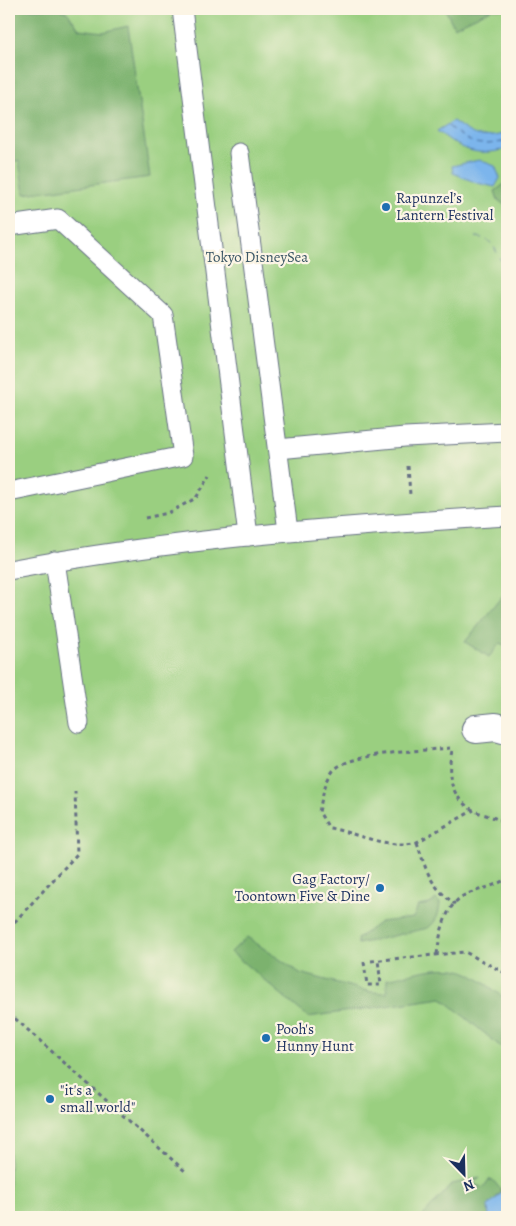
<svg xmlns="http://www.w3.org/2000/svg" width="516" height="1226" font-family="Alegreya,serif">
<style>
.green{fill:#9acf80;stroke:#5a7f6f}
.forest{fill:#7bb26e;stroke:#4b7066}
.water{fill:#7bb5ec;stroke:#4b72a5}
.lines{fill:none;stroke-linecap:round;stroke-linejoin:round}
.ferry{stroke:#385789;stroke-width:1;stroke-dasharray:6 5;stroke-linecap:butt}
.service-casing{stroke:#667084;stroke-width:21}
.pedestrian-casing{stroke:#667084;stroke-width:30}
.path{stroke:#667084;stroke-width:3;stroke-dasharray:4 4;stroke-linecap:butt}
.service{stroke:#fff;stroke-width:19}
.pedestrian{stroke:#fff;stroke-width:28}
.poi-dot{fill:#1f6fb2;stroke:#fcf5e5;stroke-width:2}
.labels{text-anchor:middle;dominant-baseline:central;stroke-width:4.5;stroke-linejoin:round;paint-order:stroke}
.poi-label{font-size:15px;fill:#1b2f5e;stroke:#fcf5e5;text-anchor:start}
.park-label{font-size:15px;fill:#3b5766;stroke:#fcf5e5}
</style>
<rect width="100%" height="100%" fill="#fcf5e5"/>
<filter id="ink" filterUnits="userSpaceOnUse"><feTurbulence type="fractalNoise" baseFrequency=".02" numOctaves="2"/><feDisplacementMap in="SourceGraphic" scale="10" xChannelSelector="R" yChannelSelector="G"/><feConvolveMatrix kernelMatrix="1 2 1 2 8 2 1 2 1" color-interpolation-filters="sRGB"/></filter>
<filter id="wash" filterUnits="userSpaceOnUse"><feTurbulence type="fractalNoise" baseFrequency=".0096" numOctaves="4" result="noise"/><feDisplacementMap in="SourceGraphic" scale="20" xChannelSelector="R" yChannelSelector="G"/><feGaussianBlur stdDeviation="1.12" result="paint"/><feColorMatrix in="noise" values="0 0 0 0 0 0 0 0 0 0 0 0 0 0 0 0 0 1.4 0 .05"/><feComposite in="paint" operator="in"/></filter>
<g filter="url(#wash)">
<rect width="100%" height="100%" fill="#f1e8cc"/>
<!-- green -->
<rect class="green" x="9" y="9" width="498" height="1208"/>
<!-- forest -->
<g class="forest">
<polygon points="18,9 59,9 67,12 79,29 103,32 128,26 150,177 24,194 19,161 9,161 9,18"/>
<polygon points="445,9 492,9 454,27"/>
<polygon points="507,182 507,207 498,200 495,191"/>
<polygon points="507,590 507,647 500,643 489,657 465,642"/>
<path d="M436 899 440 903C439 914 437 921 428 928L358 944 357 939 380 922 413 918 418 906 430 904Z"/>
<path d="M247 937 300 973 371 992 387 993V979C411 974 445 962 468 973 482 980 495 991 507 1000V1052L442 998 308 1017 231 952Z"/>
<polygon points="480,1178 473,1183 483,1188 490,1178 490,1181 492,1179 502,1191 489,1206 489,1217 422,1217 452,1184"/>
</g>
<!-- water -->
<g class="water">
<path d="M453 121C475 137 480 140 507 133V149C474 157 463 150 437 131Z"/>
<polygon points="479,160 495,166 500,178 495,187 477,183 453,173 452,166"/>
<polygon points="507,1188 507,1216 489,1217 488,1206"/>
</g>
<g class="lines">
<!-- ferry -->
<g class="ferry">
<path d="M448 126C472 145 477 147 507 141"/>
<path d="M476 237C498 239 494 255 507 269"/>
</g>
</g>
</g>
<g filter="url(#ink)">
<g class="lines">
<defs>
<g id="service">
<polyline points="182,9 248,536"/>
<polyline points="239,153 288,531"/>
<polyline points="9,226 58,219 163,315 183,456 9,492"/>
<polyline points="278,449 405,437 507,432"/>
<polyline points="55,561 79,723"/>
<path d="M9 570C173 539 340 526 507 516"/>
</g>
<polyline id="pedestrian" points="476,729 496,727 507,730"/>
</defs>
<!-- service casing -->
<use href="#service" class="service-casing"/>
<!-- pedestrian casing -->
<use href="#pedestrian" class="pedestrian-casing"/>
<!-- path -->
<g class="path">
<polyline points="408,466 410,495"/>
<polyline points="145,518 168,513 196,498 210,475"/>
<path d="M450 748C424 751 349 752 333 771 324 783 322 798 319 812L329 828C357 833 389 850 417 842L474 810"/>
<path d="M452 751C446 775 451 799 475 811 486 816 498 817 507 825"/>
<path d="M417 842C426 871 430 886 455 904"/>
<polyline points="9,928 77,854 75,791"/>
<path d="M437 954C440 934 445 903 467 894 481 889 494 886 507 879"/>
<polyline points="371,961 465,952 507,974"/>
<polyline points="364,962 367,985 381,985 378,960"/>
<polyline points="9,1013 186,1172"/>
</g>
<!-- service -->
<use href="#service" class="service"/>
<!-- pedestrian -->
<use href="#pedestrian" class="pedestrian"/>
</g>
</g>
<!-- markers -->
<g class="poi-dot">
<circle cx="386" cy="207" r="5"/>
<circle cx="380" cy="888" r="5"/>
<circle cx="266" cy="1038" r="5"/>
<circle cx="50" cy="1099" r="5"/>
</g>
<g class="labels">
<!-- poi labels -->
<g class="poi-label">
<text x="396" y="198">Rapunzel’s<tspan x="396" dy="17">Lantern Festival</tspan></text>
<text x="370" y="879" text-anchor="end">Gag Factory/<tspan x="370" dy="17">Toontown Five &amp; Dine</tspan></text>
<text x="276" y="1029">Pooh's<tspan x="276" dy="17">Hunny Hunt</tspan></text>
<text x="60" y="1090">"it's a<tspan x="60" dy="17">small world"</tspan></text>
</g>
<!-- park labels -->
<g class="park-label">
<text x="257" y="257">Tokyo DisneySea</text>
</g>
</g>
<!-- margin -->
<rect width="516" height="1226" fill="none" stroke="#fcf5e5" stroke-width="30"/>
<!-- north arrow -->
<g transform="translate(464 1174) rotate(157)" stroke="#fcf5e5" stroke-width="4" paint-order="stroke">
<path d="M0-4L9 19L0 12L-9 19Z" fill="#1b2f5e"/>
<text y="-8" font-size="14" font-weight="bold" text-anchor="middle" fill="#1b2f5e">N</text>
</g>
</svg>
